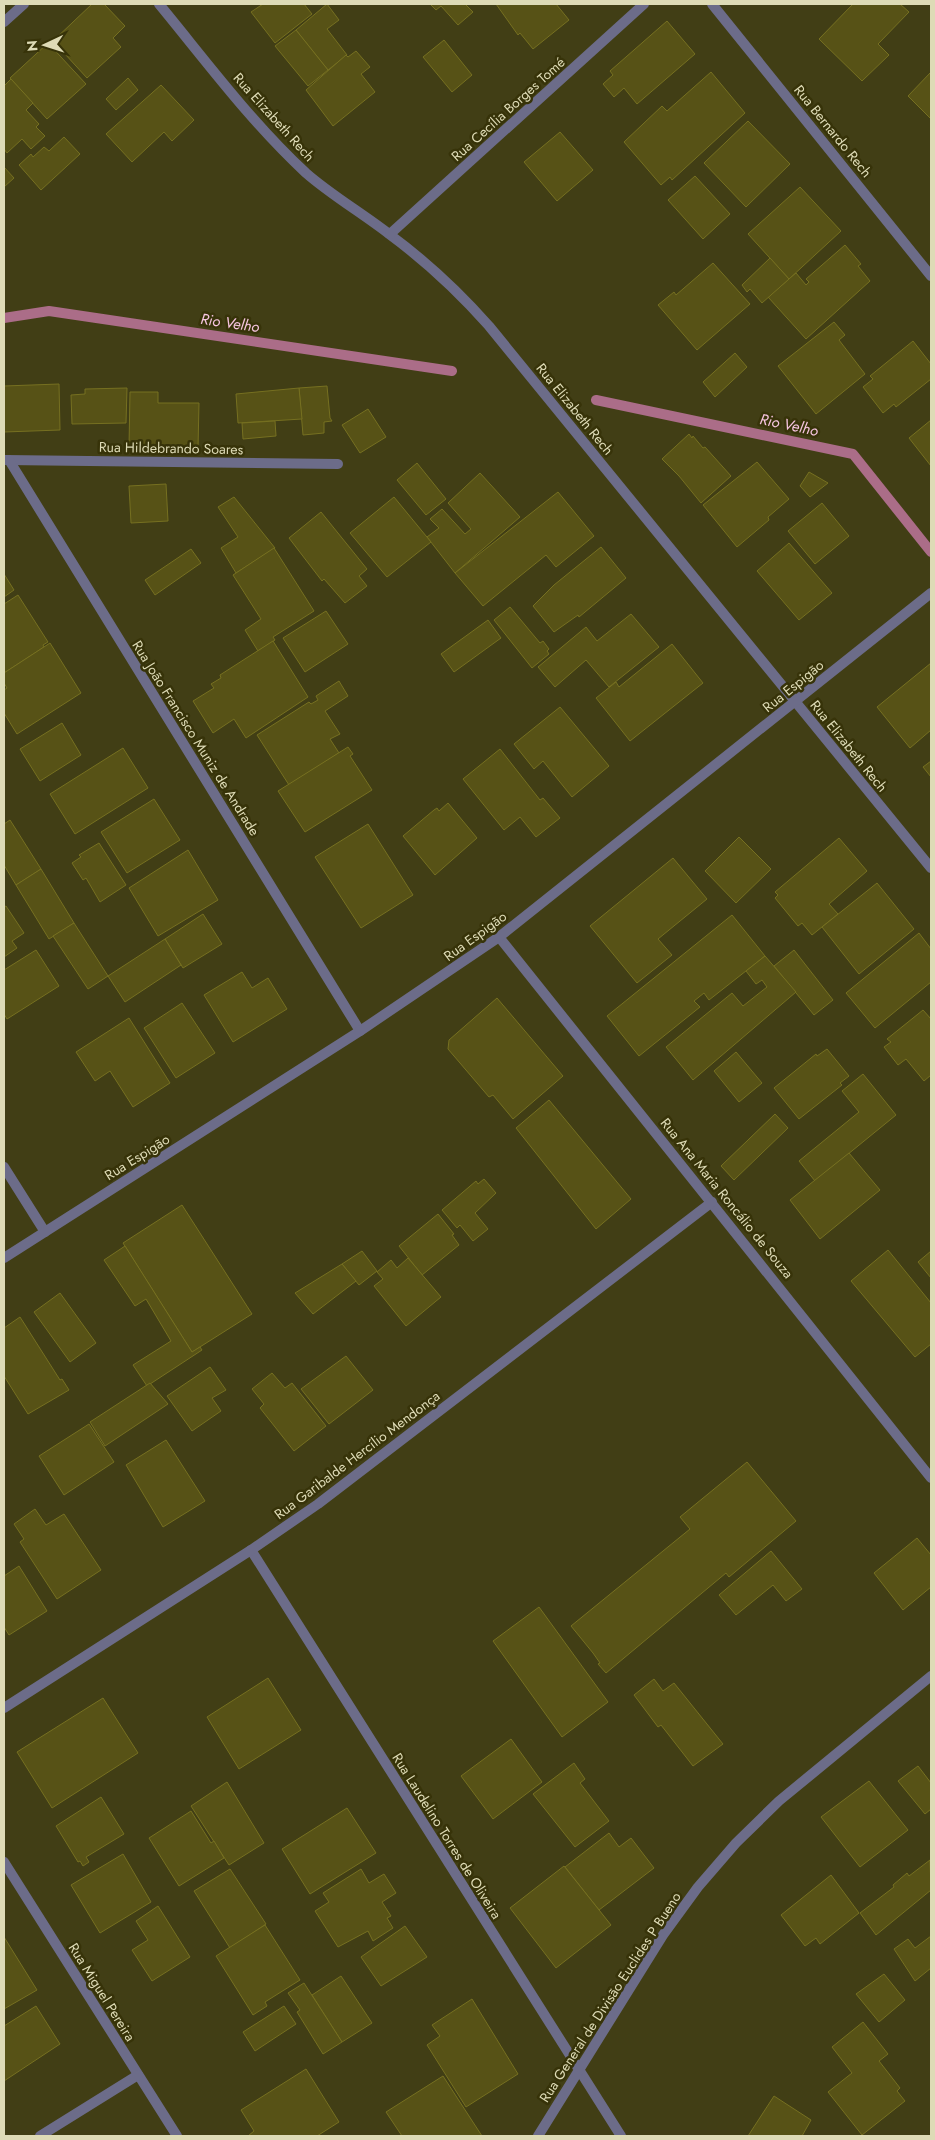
<svg xmlns="http://www.w3.org/2000/svg" width="935" height="2140" font-family="Jost,sans-serif">
<style>
.lines{fill:none;stroke-linecap:round;stroke-linejoin:round}
.stream{stroke:#ab6d88;stroke-width:10}
.building{fill:#575216;stroke:#767021}
.minor{stroke:#6c6c89;stroke-width:10}
.tertiary{stroke:#6c6c89;stroke-width:10}
.labels{text-anchor:middle;dominant-baseline:central;stroke-width:5;stroke-linejoin:round;paint-order:stroke}
.street-label{font-size:14px;fill:#dedbb6;stroke:#373309}
.water-label{font-size:15px;font-style:italic;fill:#f6c5e0;stroke:#373309}
</style>
<rect width="100%" height="100%" fill="#413e15"/>
<g class="lines">
<!-- stream -->
<g class="stream">
<polyline points="4,318 49,311 452,371"/>
<polyline points="596,400 853,454 931,552"/>
</g>
</g>
<!-- building -->
<g class="building">
<polygon points="92,4 104,4 125,26 113,38 121,47 87,78 53,41"/>
<polygon points="263,4 304,4 312,14 275,43 251,12"/>
<polygon points="327,4 339,20 327,29 347,55 328,70 296,30"/>
<polygon points="430,4 465,4 473,12 458,25 441,6 436,10"/>
<polygon points="496,4 556,4 569,20 533,49 520,33 518,35"/>
<polygon points="853,4 900,4 909,12 878,44 889,55 862,81 819,39"/>
<polygon points="667,21 695,54 637,104 624,88 614,97 603,84 613,75 610,71"/>
<polygon points="296,30 328,70 308,86 275,46"/>
<polygon points="444,40 472,75 452,92 423,57"/>
<polygon points="48,43 86,84 47,119 10,78"/>
<polygon points="356,51 370,67 361,74 375,92 333,126 306,90 346,55 348,57"/>
<polygon points="711,72 745,113 672,180 670,177 661,185 624,142 662,106 667,111"/>
<polygon points="931,72 931,119 908,96"/>
<polygon points="128,78 138,90 116,110 106,99"/>
<polygon points="11,79 33,103 26,110 39,124 36,127 45,136 31,149 22,139 7,153 4,149 4,86"/>
<polygon points="161,85 194,120 172,141 164,132 132,162 106,134"/>
<polygon points="748,121 790,164 746,207 704,163"/>
<polygon points="560,132 593,170 557,201 524,162"/>
<polygon points="64,137 80,154 41,190 19,165 31,154 33,157 44,147 49,151"/>
<polygon points="4,167 14,178 4,187"/>
<polygon points="695,176 730,214 703,239 668,200"/>
<polygon points="800,187 841,231 789,279 748,234"/>
<polygon points="845,245 861,264 858,266 870,281 806,339 768,297 796,273 806,285 809,282 806,279"/>
<polygon points="770,258 789,279 762,303 750,289 747,292 742,285"/>
<polygon points="713,263 750,304 697,350 658,305 674,292 676,295"/>
<polygon points="834,322 845,335 839,340 865,374 816,414 778,366"/>
<polygon points="913,341 931,364 931,379 896,407 894,404 883,413 863,387 873,379 870,376"/>
<polygon points="735,353 747,367 715,397 703,382"/>
<polygon points="59,384 60,430 4,432 4,386"/>
<polygon points="327,386 330,418 332,421 324,422 324,433 303,435 299,388"/>
<polygon points="127,388 126,423 72,424 71,395 85,394 85,389"/>
<polygon points="299,388 302,419 238,423 236,394"/>
<polygon points="130,392 158,392 158,403 199,403 198,448 129,447"/>
<polygon points="368,409 386,437 360,453 342,425"/>
<polygon points="931,420 931,466 909,438"/>
<polygon points="275,421 276,436 243,439 242,423"/>
<polygon points="689,434 692,438 693,436 703,448 705,447 731,476 701,503 679,476 662,459"/>
<polygon points="757,462 789,499 768,517 769,520 737,547 703,505"/>
<polygon points="417,463 446,499 426,515 397,480"/>
<polygon points="809,472 828,483 810,497 800,486"/>
<polygon points="480,473 520,517 455,573 427,537 439,528 430,519 442,509 465,534 471,529 448,503"/>
<polygon points="166,484 168,521 131,523 129,486"/>
<polygon points="558,492 594,536 556,567 546,555 483,606 455,573"/>
<polygon points="234,497 275,548 236,573 221,548 238,537 218,507"/>
<polygon points="394,497 431,542 387,577 350,533"/>
<polygon points="822,503 849,536 815,564 788,531"/>
<polygon points="321,512 367,569 359,576 367,586 345,603 324,579 322,581 289,538"/>
<polygon points="789,543 832,593 799,620 757,571"/>
<polygon points="601,547 626,578 579,617 578,615 554,632 533,606 554,585"/>
<polygon points="274,548 314,611 273,637 275,640 258,651 245,630 261,619 233,575"/>
<polygon points="191,549 201,563 155,595 145,580"/>
<polygon points="4,574 14,590 4,597"/>
<polygon points="18,595 48,642 43,645 44,647 4,673 4,604"/>
<polygon points="510,607 540,643 543,641 549,649 547,651 549,654 532,668 494,620"/>
<polygon points="326,611 348,644 305,672 283,638"/>
<polygon points="631,614 659,647 609,687 586,660 555,687 538,667 586,627 597,641"/>
<polygon points="488,620 501,638 454,672 441,654"/>
<polygon points="273,641 308,697 246,738 234,719 213,733 193,701 214,688 211,684 221,678 220,675"/>
<polygon points="50,643 81,693 17,734 4,713 4,690 7,688 4,683 4,673"/>
<polygon points="672,644 703,683 630,741 596,698 616,682 619,687"/>
<polygon points="931,663 931,730 910,748 877,707"/>
<polygon points="339,681 348,696 325,711 340,734 330,739 339,753 289,785 257,735 309,702 311,704 318,700 316,696"/>
<polygon points="560,707 609,766 572,797 543,761 534,769 514,744"/>
<polygon points="62,723 81,755 40,781 20,749"/>
<polygon points="348,747 353,754 350,756 372,790 305,832 278,791"/>
<polygon points="123,748 148,788 75,834 50,794"/>
<polygon points="500,749 540,800 543,798 560,818 536,837 520,817 504,830 463,779"/>
<polygon points="931,761 931,777 923,767"/>
<polygon points="154,799 180,840 127,873 101,832"/>
<polygon points="448,803 477,838 435,875 403,836 434,810 437,808 439,811"/>
<polygon points="10,820 41,869 16,885 4,865 4,824"/>
<polygon points="368,824 413,895 361,928 315,857"/>
<polygon points="739,837 771,869 736,903 705,871"/>
<polygon points="839,838 867,871 829,904 838,914 812,935 802,923 798,926 775,898 778,895 775,892"/>
<polygon points="99,843 126,885 100,902 86,878 83,880 72,863 81,857 79,855"/>
<polygon points="188,850 218,900 158,936 129,888"/>
<polygon points="673,858 707,899 658,939 672,955 637,983 590,926"/>
<polygon points="41,869 74,923 49,939 16,885"/>
<polygon points="877,883 914,929 859,974 822,927"/>
<polygon points="6,906 24,933 12,941 17,948 4,957 4,907"/>
<polygon points="203,914 222,944 183,968 165,939"/>
<polygon points="732,915 765,956 709,1000 704,993 694,1001 700,1007 639,1056 607,1016"/>
<polygon points="74,923 108,976 88,989 53,936"/>
<polygon points="919,933 931,949 931,982 875,1028 846,993"/>
<polygon points="165,939 181,965 125,1002 108,976"/>
<polygon points="36,950 59,986 7,1019 4,1014 4,970"/>
<polygon points="794,950 833,1000 814,1015 774,966"/>
<polygon points="765,956 796,992 693,1080 666,1047 732,993 743,1006 767,987 762,980 756,984 746,971"/>
<polygon points="242,972 252,988 268,978 287,1009 233,1042 204,995"/>
<polygon points="497,998 563,1076 513,1119 493,1095 489,1097 448,1049 449,1040"/>
<polygon points="182,1003 215,1053 176,1078 144,1028"/>
<polygon points="923,1010 931,1019 931,1075 924,1081 906,1059 898,1065 884,1047 891,1042 887,1039"/>
<polygon points="129,1018 170,1083 133,1107 110,1071 95,1081 76,1052"/>
<polygon points="827,1049 849,1076 840,1083 842,1085 799,1119 774,1088 816,1054 817,1056"/>
<polygon points="736,1052 762,1083 739,1102 714,1071"/>
<polygon points="863,1074 896,1115 815,1181 799,1161 859,1112 842,1091"/>
<polygon points="549,1100 631,1199 596,1229 516,1128"/>
<polygon points="775,1114 788,1128 734,1180 721,1166"/>
<polygon points="849,1153 880,1190 820,1239 790,1200"/>
<polygon points="484,1179 496,1193 475,1213 488,1229 473,1241 460,1225 457,1228 442,1210 476,1181 478,1184"/>
<polygon points="182,1205 252,1314 192,1352 123,1243"/>
<polygon points="438,1214 454,1234 452,1235 459,1245 422,1275 399,1246"/>
<polygon points="125,1246 192,1352 200,1347 202,1350 147,1386 133,1365 171,1341 146,1299 135,1306 104,1260"/>
<polygon points="888,1250 931,1303 931,1344 915,1357 851,1281"/>
<polygon points="362,1251 377,1271 359,1285 342,1264"/>
<polygon points="931,1251 931,1278 918,1262"/>
<polygon points="408,1258 441,1297 406,1326 374,1286 383,1279 377,1272 391,1260 397,1268"/>
<polygon points="342,1264 356,1281 313,1314 295,1293"/>
<polygon points="60,1293 96,1343 70,1362 34,1312"/>
<polygon points="20,1317 60,1380 62,1379 69,1390 28,1414 4,1376 4,1328"/>
<polygon points="346,1356 373,1390 329,1424 301,1389"/>
<polygon points="210,1367 226,1390 212,1398 221,1411 192,1431 167,1396"/>
<polygon points="272,1373 285,1388 292,1383 326,1426 294,1451 260,1408 264,1404 252,1389"/>
<polygon points="150,1383 168,1404 105,1446 90,1422"/>
<polygon points="89,1424 114,1462 64,1495 39,1456"/>
<polygon points="166,1440 205,1501 163,1527 126,1465"/>
<polygon points="747,1462 796,1521 729,1577 726,1573 606,1673 598,1664 600,1663 593,1653 571,1626 690,1529 680,1517"/>
<polygon points="35,1509 46,1525 64,1514 101,1570 57,1599 20,1542 24,1539 14,1524"/>
<polygon points="917,1538 931,1555 931,1587 903,1610 874,1573"/>
<polygon points="771,1551 802,1589 786,1601 773,1585 736,1615 719,1595"/>
<polygon points="19,1566 47,1611 9,1635 4,1627 4,1576"/>
<polygon points="539,1607 608,1702 562,1737 493,1641"/>
<polygon points="268,1678 301,1730 239,1769 207,1717"/>
<polygon points="654,1679 663,1691 674,1683 723,1744 693,1766 661,1725 658,1727 634,1695"/>
<polygon points="103,1698 138,1753 52,1808 17,1752"/>
<polygon points="511,1739 542,1782 493,1819 461,1776"/>
<polygon points="574,1763 585,1779 580,1783 609,1821 575,1847 533,1794"/>
<polygon points="918,1766 931,1783 931,1809 925,1814 898,1781"/>
<polygon points="869,1781 908,1830 860,1867 821,1817"/>
<polygon points="227,1782 264,1843 229,1865 191,1806"/>
<polygon points="101,1797 124,1834 86,1857 89,1862 83,1866 80,1861 78,1862 56,1826"/>
<polygon points="347,1808 376,1853 310,1894 282,1849"/>
<polygon points="191,1811 211,1843 214,1841 224,1858 179,1886 149,1838"/>
<polygon points="609,1833 619,1847 631,1838 654,1868 599,1910 565,1867"/>
<polygon points="123,1854 151,1902 100,1933 71,1885"/>
<polygon points="930,1860 931,1890 876,1935 860,1913 894,1887 893,1885 907,1873 909,1876"/>
<polygon points="564,1866 611,1925 556,1968 510,1908"/>
<polygon points="230,1869 266,1924 230,1948 194,1891"/>
<polygon points="361,1869 369,1883 384,1874 396,1893 382,1902 391,1916 387,1918 393,1928 373,1941 368,1931 338,1947 315,1911 329,1902 323,1893"/>
<polygon points="831,1875 859,1913 820,1944 816,1938 805,1946 781,1915"/>
<polygon points="158,1906 190,1957 152,1981 132,1950 148,1940 136,1921"/>
<polygon points="265,1925 300,1980 265,2002 267,2006 253,2015 216,1956"/>
<polygon points="405,1926 427,1957 381,1986 361,1957"/>
<polygon points="931,1936 931,1968 915,1981 894,1949 908,1939 915,1948"/>
<polygon points="4,1937 37,1990 4,2009"/>
<polygon points="884,1974 905,2000 879,2022 856,1994"/>
<polygon points="341,1976 372,2023 342,2042 312,1995"/>
<polygon points="304,1983 342,2042 323,2054 297,2012 300,2010 288,1993"/>
<polygon points="472,1999 518,2074 466,2107 427,2045 440,2036 432,2025"/>
<polygon points="36,2006 60,2044 4,2081 4,2026"/>
<polygon points="284,2006 296,2024 255,2051 243,2032"/>
<polygon points="863,2022 888,2054 879,2061 900,2088 897,2091 905,2101 862,2135 828,2092 852,2073 832,2047"/>
<polygon points="306,2069 339,2122 317,2136 248,2136 254,2131 241,2110"/>
<polygon points="443,2076 482,2136 402,2136 386,2112"/>
<polygon points="774,2096 811,2120 802,2136 748,2136"/>
</g>
<g class="lines">
<!-- minor -->
<g class="minor">
<path d="M159 4C206 61 251 122 306 173 331 195 362 213 389 234 427 262 458 291 489 326L931 868"/>
<polyline points="712,4 931,276"/>
<polyline points="4,22 24,4"/>
<polyline points="390,234 644,4"/>
<polyline points="5,460 338,464"/>
<polyline points="9,460 360,1031"/>
<polyline points="499,937 931,1478"/>
<polyline points="4,1167 45,1232"/>
<polyline points="251,1550 621,2136"/>
<polyline points="4,1708 251,1550 318,1504 712,1202"/>
<polyline points="4,1862 177,2136"/>
<polyline points="40,2136 138,2075"/>
<polyline points="538,2136 663,1935 698,1887 736,1843 779,1801 931,1676"/>
</g>
<!-- tertiary -->
<polyline class="tertiary" points="4,1258 360,1031 499,937 931,593"/>
</g>
<g class="labels">
<!-- street labels -->
<g class="street-label">
<text transform="translate(508 109) rotate(-42)">Rua Cecília Borges Tomé</text>
<text transform="translate(274 117) rotate(48)">Rua Elizabeth Rech</text>
<text transform="translate(833 131) rotate(51)">Rua Bernardo Rech</text>
<text transform="translate(575 409) rotate(51)">Rua Elizabeth Rech</text>
<text transform="translate(171 448) rotate(1)">Rua Hildebrando Soares</text>
<text transform="translate(793 686) rotate(-39)">Rua Espigão</text>
<text transform="translate(196 738) rotate(58)">Rua João Francisco Muniz de Andrade</text>
<text transform="translate(849 746) rotate(51)">Rua Elizabeth Rech</text>
<text transform="translate(475 936) rotate(-36)">Rua Espigão</text>
<text transform="translate(137 1157) rotate(-32)">Rua Espigão</text>
<text transform="translate(727 1198) rotate(51)">Rua Ana Maria Roncálio de Souza</text>
<text transform="translate(357 1455) rotate(-37)">Rua Garibalde Hercílio Mendonça</text>
<text transform="translate(447 1836) rotate(58)">Rua Laudelino Torres de Oliveira</text>
<text transform="translate(102 1992) rotate(58)">Rua Miguel Pereira</text>
<text transform="translate(610 1997) rotate(-57)">Rua General de Divisão Euclides P Bueno</text>
</g>
<!-- water labels -->
<g class="water-label">
<text transform="translate(230 323) rotate(8)">Rio Velho</text>
<text transform="translate(789 425) rotate(12)">Rio Velho</text>
</g>
</g>
<!-- border -->
<rect width="935" height="2140" fill="none" stroke="#dedbb6" stroke-width="10"/>
<!-- north arrow -->
<g transform="translate(45 45) rotate(266)" stroke="#373309" stroke-width="4" paint-order="stroke">
<path d="M0-4L9 19L0 12L-9 19Z" fill="#dedbb6"/>
<text y="-8" font-size="14" font-weight="bold" text-anchor="middle" fill="#dedbb6">N</text>
</g>
</svg>
